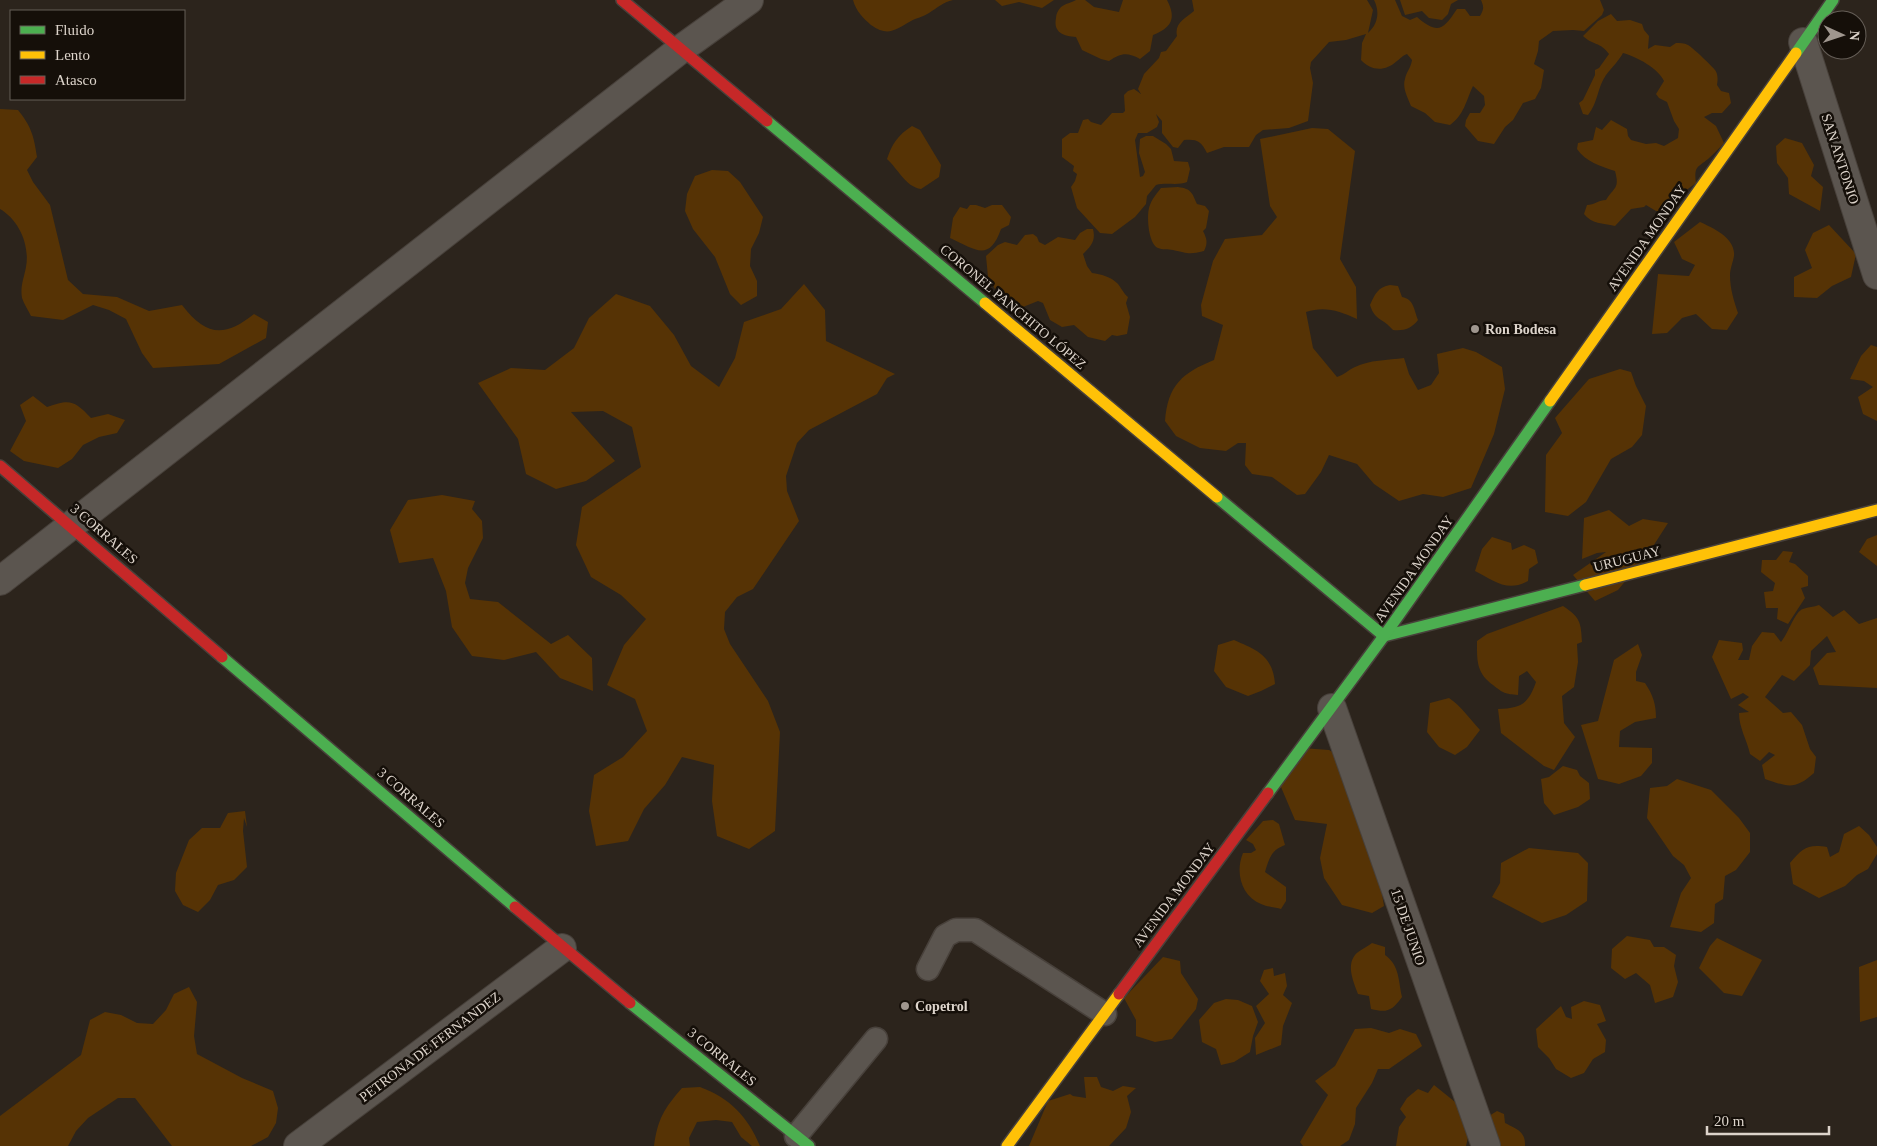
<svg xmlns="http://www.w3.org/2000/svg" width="1877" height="1146" font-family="'Times New Roman',serif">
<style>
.green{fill:#563305}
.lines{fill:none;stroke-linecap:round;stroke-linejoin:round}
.lane-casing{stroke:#48413b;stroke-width:25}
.street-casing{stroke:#48413b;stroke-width:30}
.fast-casing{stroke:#48413b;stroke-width:14}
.slow-casing{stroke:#48413b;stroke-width:14}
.jam-casing{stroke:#48413b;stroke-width:14}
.lane{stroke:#5b554f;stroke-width:22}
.street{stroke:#5b554f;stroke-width:28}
.fast{stroke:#4caf50;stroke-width:11}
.slow{stroke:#ffc107;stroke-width:11}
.jam{stroke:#c62828;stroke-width:11}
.poi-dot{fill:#9f968e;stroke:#150f09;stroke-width:2}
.labels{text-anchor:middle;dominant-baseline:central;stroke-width:5;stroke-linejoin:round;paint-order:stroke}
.street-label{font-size:14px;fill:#ddd4cb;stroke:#150f09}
.poi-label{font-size:14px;font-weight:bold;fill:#ddd4cb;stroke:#150f09;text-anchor:start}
</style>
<rect width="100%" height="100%" fill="#2c241c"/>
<!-- green -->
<g class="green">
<path d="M853 0H953C943 2 937 8 929 13 923 17 916 18 911 21 895 30 888 37 871 25 863 18 856 11 853 0Z"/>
<polygon points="995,0 1054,0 1042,8 1019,2 1002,6"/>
<path d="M1076 0H1085L1094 7 1119 12 1123 0H1167C1177 19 1171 28 1153 35L1150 51 1140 59C1127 52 1121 53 1109 61L1101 59 1082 50 1076 37C1064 36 1053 33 1056 18 1056 14 1058 10 1061 7 1066 3 1071 3 1076 0Z"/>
<path d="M1192 0H1367L1373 10 1368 33C1378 24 1380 12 1374 0H1395L1402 16 1410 20 1417 17C1438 35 1443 30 1457 9H1465L1470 16H1480C1484 9 1484 7 1481 0H1600L1604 10 1602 15 1584 31 1573 30 1553 31 1539 41 1538 51 1534 64 1544 70 1541 88 1535 99 1523 103 1513 120 1505 127 1494 144 1478 141 1465 126 1466 120 1470 113H1480L1485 105 1484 96 1473 86C1466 101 1464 115 1450 125L1435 122 1425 113 1411 106C1408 98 1402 88 1405 79 1406 72 1411 68 1412 60L1407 54C1402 56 1401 58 1397 61 1385 72 1371 71 1361 60L1362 43 1366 34 1346 40 1329 42 1311 62 1310 68 1313 83 1308 121 1289 128 1263 130 1256 135 1249 147H1224L1207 153C1201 141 1197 139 1184 140L1178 148 1173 147 1162 133V121L1156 114 1159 122 1157 127 1147 133H1138L1135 140 1140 177 1143 176 1145 172 1139 153 1140 139 1146 136H1153L1166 144 1171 149 1174 161 1188 162 1190 169 1187 182C1177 186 1167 182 1156 185L1147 196 1146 204 1135 217 1112 234 1100 233 1077 208 1071 187 1075 181 1077 174 1073 171 1074 166 1062 157V139L1070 133H1078L1083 120 1088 119 1091 122 1101 125 1112 113H1123L1125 111 1124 95 1128 91 1134 89 1141 94 1138 89 1144 74 1159 58 1161 52 1166 51 1177 36C1174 23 1186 18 1194 11Z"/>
<polygon points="1400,0 1458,0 1451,4 1448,14 1442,20 1429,18 1422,11 1405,15"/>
<path d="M1611 14 1617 21 1630 20 1642 24 1644 30 1649 36 1648 49 1655 45 1670 47 1676 43C1680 43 1684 43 1688 45 1691 46 1713 67 1715 70 1718 74 1718 80 1717 85L1721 91 1729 93 1731 103 1722 113H1712L1704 117 1716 126 1724 143C1719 148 1714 154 1708 159 1697 168 1694 166 1696 183L1673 200 1662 211H1656L1646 205 1644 207 1631 209 1615 226C1602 223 1592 224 1584 214L1587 205C1594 205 1599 200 1606 200 1614 187 1620 189 1615 171 1600 166 1586 162 1577 149L1578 143 1593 140 1596 127 1602 130 1611 120 1627 129 1628 136 1631 140 1646 144 1656 143 1664 146 1678 138 1679 129 1674 121 1667 102 1659 98 1656 94 1664 81C1658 68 1637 57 1623 53 1618 62 1612 67 1606 75 1597 88 1598 103 1588 115L1583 114 1579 103 1583 100 1595 75V70L1599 68 1609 54C1601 42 1592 45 1583 36L1598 21Z"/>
<path d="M0 109 18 110C31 126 34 136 37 157L27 170 33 182 50 205 68 280 83 294 117 297 149 311 182 305C206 336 224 338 254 314L268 322 266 338 219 364 153 368 142 353 126 319 109 310 93 305 63 320 31 316C28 310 24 304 22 298 20 286 24 278 26 267 30 245 19 220 0 209Z"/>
<path d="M912 126 920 130 941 165 939 177 921 189C906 187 898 169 887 159 892 144 898 135 912 126Z"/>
<path d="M1312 128 1328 129 1355 151 1340 259 1356 287 1357 319C1339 311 1325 306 1306 312L1313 348 1337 377C1344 375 1348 370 1355 367 1369 360 1388 360 1404 358L1409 374 1418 390 1431 385 1439 373 1437 354 1463 348 1476 352 1502 367 1505 389 1494 434 1471 488 1443 497 1423 494 1399 501 1374 484 1357 464 1329 455 1321 472 1305 494 1297 495 1272 477 1252 474 1245 465 1246 443H1238L1226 451 1200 448 1176 436 1165 421C1168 385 1182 373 1214 360L1223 325 1202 316 1201 305 1213 261 1225 239 1262 235 1277 217 1270 206 1260 139Z"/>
<polygon points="1785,138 1802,143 1814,165 1811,176 1823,187 1820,211 1789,194 1788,178 1777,163 1776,146"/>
<polygon points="712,170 728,171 740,182 763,217 759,233 751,249 750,266 757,281 757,296 741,305 730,294 715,257 693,229 685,211 687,194 695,176"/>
<path d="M1178 187C1192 189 1192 193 1197 204L1205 206 1209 211 1206 228 1203 231C1207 239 1208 243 1204 251 1189 255 1187 253 1173 250 1168 249 1162 250 1158 248 1148 244 1146 213 1150 205 1152 199 1157 193 1161 188Z"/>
<path d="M970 205H976L985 208 992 205H1002L1011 217 1009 225 1001 229C989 263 975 249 950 238L953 218 960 207 967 209Z"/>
<path d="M1700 222C1713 228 1736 238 1734 256 1733 262 1730 269 1730 275 1730 289 1734 301 1738 313L1727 330 1712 329 1696 314 1682 318 1667 333 1652 334 1658 274 1689 276 1695 265 1682 259 1674 242Z"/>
<polygon points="1829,225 1856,254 1851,277 1832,286 1817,298 1794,297 1794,277 1812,268 1805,250 1813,233"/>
<path d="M1087 229H1093C1096 241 1091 246 1083 254L1087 266 1092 273C1101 274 1111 277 1117 283 1121 287 1123 293 1128 297L1126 303 1130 317 1127 334 1117 336 1112 335 1105 341 1088 337 1074 325 1062 327 1050 320 1043 303 1038 301 1023 307 1011 304 1001 291 995 289 988 277 986 256 998 245 1005 242 1017 245 1025 235 1033 234 1037 237 1039 242 1045 245 1058 237 1075 240 1080 233Z"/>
<polygon points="804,284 825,310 826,341 895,374 887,378 877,394 809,430 797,443 786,476 787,491 799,521 753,589 737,597 725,612 724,629 730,644 768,701 780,732 775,831 749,849 717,836 712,801 714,765 682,757 665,785 644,809 628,841 596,846 589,811 594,775 623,757 647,731 635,699 607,685 624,645 646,619 621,595 591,577 576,545 582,507 641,467 632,427 603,411 571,412 615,461 586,481 556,489 526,474 518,439 478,383 511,368 545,370 574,348 589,318 616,294 650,306 674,335 691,366 719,387 735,358 744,322 781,309"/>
<path d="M1390 285 1398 286 1402 297C1414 299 1414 310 1418 320 1411 329 1404 331 1393 330 1383 318 1375 321 1370 305 1375 294 1378 287 1390 285Z"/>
<polygon points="1871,345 1877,347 1877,421 1863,414 1858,397 1873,387 1864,381 1850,379 1861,356"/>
<polygon points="1620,369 1631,372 1636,386 1646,406 1642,435 1632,447 1611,459 1586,502 1568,516 1545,512 1546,455 1562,433 1555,418 1589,379"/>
<path d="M33 396 47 407C70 399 74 400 91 418L108 414 125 420 117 433 99 437 83 445 72 459 58 468 24 461 10 451 26 421 20 405Z"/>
<polygon points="442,495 475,501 472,509 482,521 483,538 468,568 465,583 470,599 498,602 551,644 568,635 592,658 593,691 560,678 536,652 504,660 472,656 452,627 446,591 433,558 399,563 390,530 408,500"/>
<polygon points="1609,510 1629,526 1643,519 1668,523 1650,551 1618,590 1595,601 1573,575 1606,552 1597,553 1582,559 1584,518"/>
<polygon points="1877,535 1877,566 1859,552 1867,539"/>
<path d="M1492 537 1511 543 1512 550 1524 545 1535 550 1538 563 1529 569 1528 581C1507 593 1493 580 1475 571L1482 549Z"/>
<polygon points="1783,551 1793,552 1789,562 1795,564 1808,576 1808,586 1801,588 1805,598 1788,624 1777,619 1778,608 1766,608 1764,592 1773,591 1775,583 1761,572 1762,560 1776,560"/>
<path d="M1819 605 1833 617 1844 610 1859 624 1877 618V688L1819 685 1813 668 1827 653 1836 652 1827 636 1811 651 1810 665 1794 681 1782 675 1765 697 1783 713 1791 712 1802 725 1810 749 1816 757 1814 773C1795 790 1788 787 1765 779L1762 765 1775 755 1769 752 1760 761 1750 754C1747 740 1739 728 1739 713L1749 712 1738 705 1749 697 1743 693 1731 699 1712 657 1719 640 1742 643 1743 650 1738 660H1749L1752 646 1762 632 1774 633 1781 642C1788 634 1795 611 1803 609 1808 607 1814 607 1819 605Z"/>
<path d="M1563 606C1580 617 1581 622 1582 642L1577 644 1578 662 1574 687 1562 696 1564 723 1575 737 1554 770 1544 766 1501 733 1498 709C1520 708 1528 705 1536 682L1527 671 1519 676 1518 695C1505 694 1503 693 1493 685 1476 673 1477 660 1477 641L1487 634Z"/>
<path d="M1234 640C1257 650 1273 656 1275 684L1261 691 1248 696 1226 687 1214 671 1218 645Z"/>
<path d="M1638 644 1642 655 1636 672V681L1645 683C1653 695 1656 704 1656 718L1635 722 1620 731 1619 747 1652 748V763L1641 776 1619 784 1598 779 1581 725 1598 721 1614 660Z"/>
<path d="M1449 698C1461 706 1470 719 1480 730L1467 747 1455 755 1439 747 1427 732 1430 703Z"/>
<polygon points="1302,748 1329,750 1338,755 1361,793 1357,822 1381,888 1384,906 1372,913 1342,905 1324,878 1320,858 1327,824 1295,820 1278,780"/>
<polygon points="1563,766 1577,770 1580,776 1589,783 1590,799 1578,807 1554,815 1544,803 1541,779 1549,777"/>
<polygon points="1677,779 1711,790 1739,818 1750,833 1750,852 1736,870 1725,876 1723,899 1715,904 1714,923 1701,932 1670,927 1681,893 1691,878 1684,865 1673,856 1647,818 1650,788 1667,786"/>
<polygon points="245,811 247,827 244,818 243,831 247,867 234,880 218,885 210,900 198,912 183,905 175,891 176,873 189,840 202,828 220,828 228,813"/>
<path d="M1273 820 1279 824 1285 845C1271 850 1269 859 1265 872L1286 887V901L1281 909C1275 907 1267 907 1261 904 1241 896 1235 872 1243 853H1251L1256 850 1253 844 1246 840 1263 821Z"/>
<path d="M1859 826 1869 835 1877 847V854L1868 869 1857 875 1845 886 1819 898 1793 884 1790 863C1803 848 1807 844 1827 847L1830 857 1839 852 1844 834Z"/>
<polygon points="1529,848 1578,853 1588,863 1587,901 1566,915 1542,923 1492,897 1500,883 1501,863"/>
<polygon points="1627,936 1650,940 1654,947 1664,947 1676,955 1674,966 1678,982 1673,997 1655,1003 1650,985 1636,973 1625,979 1611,968 1612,949"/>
<polygon points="1717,938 1762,960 1742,996 1724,993 1699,968 1710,946"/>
<path d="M1372 943 1385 947V955C1400 966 1398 980 1402 997 1392 1011 1387 1013 1371 1009L1369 996 1358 994C1354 983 1346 966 1355 955 1358 951 1367 947 1372 943Z"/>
<polygon points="1163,957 1180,961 1181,973 1198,999 1196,1009 1172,1039 1155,1042 1136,1036 1136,1020 1124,998"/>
<polygon points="1877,960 1877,1017 1860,1022 1859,967"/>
<polygon points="1273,968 1274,976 1285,973 1287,986 1283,995 1292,1003 1283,1026 1281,1045 1256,1055 1255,1038 1265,1023 1256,1006 1269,994 1260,981 1264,970"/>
<polygon points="189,987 197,1002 194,1036 197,1054 242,1078 273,1091 278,1108 276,1123 268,1137 251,1146 172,1146 135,1098 118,1098 88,1118 76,1131 68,1146 0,1146 0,1116 81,1055 90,1020 105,1012 121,1015 137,1023 153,1024 166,1010 174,994"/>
<polygon points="1226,999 1238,1000 1252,1006 1258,1022 1253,1036 1250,1052 1234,1062 1221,1065 1216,1049 1202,1042 1199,1020 1214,1003"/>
<polygon points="1584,1001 1600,1005 1606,1021 1597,1024 1606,1040 1605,1052 1593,1059 1584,1073 1571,1078 1556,1069 1549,1058 1538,1047 1536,1029 1561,1006 1566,1017 1572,1019 1571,1007"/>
<polygon points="1371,1028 1389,1033 1400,1029 1416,1034 1422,1046 1389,1069 1378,1069 1372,1083 1356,1108 1355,1124 1349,1140 1340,1146 1303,1146 1300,1142 1328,1095 1315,1081 1335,1066 1355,1029"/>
<polygon points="1084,1077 1097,1077 1101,1087 1113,1091 1123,1086 1136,1088 1127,1096 1131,1112 1126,1128 1109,1146 1029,1146 1048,1101 1070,1094 1073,1096 1086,1098"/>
<polygon points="1434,1085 1465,1110 1471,1125 1466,1146 1396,1146 1399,1127 1406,1117 1400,1109 1407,1098 1418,1089 1428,1093"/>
<path d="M700 1087C730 1098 748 1117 760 1146H752L741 1137 732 1122 716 1120 697 1122 689 1138 690 1146H654C658 1118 664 1109 682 1088Z"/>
<path d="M1497 1111 1504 1114 1505 1123C1517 1129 1526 1132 1525 1146H1495L1489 1116Z"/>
</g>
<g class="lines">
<defs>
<g id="lane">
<polyline points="928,969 945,936 956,930 975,930 1105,1014"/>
<polyline points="796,1136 876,1039"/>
</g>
<g id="street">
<polyline points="1803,42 1877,275"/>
<polyline points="0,581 681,49 749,0"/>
<polyline points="1332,708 1486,1146"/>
<polyline points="298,1146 562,948"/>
</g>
<g id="fast">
<polyline points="1796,53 1833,0"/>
<polyline points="767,121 985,303"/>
<polyline points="1217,497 1384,636 1585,585"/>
<polyline points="222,657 515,907"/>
<polyline points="1268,793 1384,636 1550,401"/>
<polyline points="630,1003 809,1146"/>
</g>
<g id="slow">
<polyline points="985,303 1217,497"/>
<polyline points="1550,401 1796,53"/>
<polyline points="1585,585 1877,510"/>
<polyline points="1007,1146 1119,994"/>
</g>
<g id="jam">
<polyline points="622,0 767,121"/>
<polyline points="0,466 222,657"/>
<polyline points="515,907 630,1003"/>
<polyline points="1119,994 1268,793"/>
</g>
</defs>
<!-- lane casing -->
<use href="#lane" class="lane-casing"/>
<!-- street casing -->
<use href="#street" class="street-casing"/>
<!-- fast casing -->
<use href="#fast" class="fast-casing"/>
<!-- slow casing -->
<use href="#slow" class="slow-casing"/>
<!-- jam casing -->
<use href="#jam" class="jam-casing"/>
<!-- lane -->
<use href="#lane" class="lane"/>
<!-- street -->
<use href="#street" class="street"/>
<!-- fast -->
<use href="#fast" class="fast"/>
<!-- slow -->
<use href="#slow" class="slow"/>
<!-- jam -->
<use href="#jam" class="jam"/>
</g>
<!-- markers -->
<g class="poi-dot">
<circle cx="1475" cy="329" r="5"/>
<circle cx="905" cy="1006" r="5"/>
</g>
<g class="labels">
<!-- street labels -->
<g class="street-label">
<text transform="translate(1840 159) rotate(72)">SAN ANTONIO</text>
<text transform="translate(1647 238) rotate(-55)">AVENIDA MONDAY</text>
<text transform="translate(1013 307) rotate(40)">CORONEL PANCHITO LÓPEZ</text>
<text transform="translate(104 534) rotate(41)">3 CORRALES</text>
<text transform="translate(1627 559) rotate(-14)">URUGUAY</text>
<text transform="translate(1414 569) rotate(-55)">AVENIDA MONDAY</text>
<text transform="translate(411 798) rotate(41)">3 CORRALES</text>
<text transform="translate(1174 895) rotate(-53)">AVENIDA MONDAY</text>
<text transform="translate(1408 927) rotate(71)">15 DE JUNIO</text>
<text transform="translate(430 1047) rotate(-37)">PETRONA DE FERNANDEZ</text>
<text transform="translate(722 1057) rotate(39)">3 CORRALES</text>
</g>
<!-- poi labels -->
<g class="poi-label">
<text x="1485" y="329">Ron Bodesa</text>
<text x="915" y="1006">Copetrol</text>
</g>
</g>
<!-- legend -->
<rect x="10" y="10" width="175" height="90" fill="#150f09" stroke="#655e57"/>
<rect x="20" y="26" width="25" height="8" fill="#4caf50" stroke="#655e57"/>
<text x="55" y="35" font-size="15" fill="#ddd4cb">Fluido</text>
<rect x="20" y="51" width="25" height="8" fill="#ffc107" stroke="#655e57"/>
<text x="55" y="60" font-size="15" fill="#ddd4cb">Lento</text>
<rect x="20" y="76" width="25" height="8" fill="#c62828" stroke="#655e57"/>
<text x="55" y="85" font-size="15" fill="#ddd4cb">Atasco</text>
<!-- north arrow -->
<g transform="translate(1842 35) rotate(93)"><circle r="24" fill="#150f09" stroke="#655e57"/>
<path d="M0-4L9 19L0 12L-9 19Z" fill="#9f968e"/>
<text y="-8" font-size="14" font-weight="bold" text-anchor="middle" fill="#ddd4cb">N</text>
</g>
<!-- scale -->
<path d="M1707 1126v8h122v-8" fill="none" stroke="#ddd4cb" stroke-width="2.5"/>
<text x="1714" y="1126" font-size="15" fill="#ddd4cb" stroke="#150f09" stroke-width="4" paint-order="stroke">20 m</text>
</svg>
